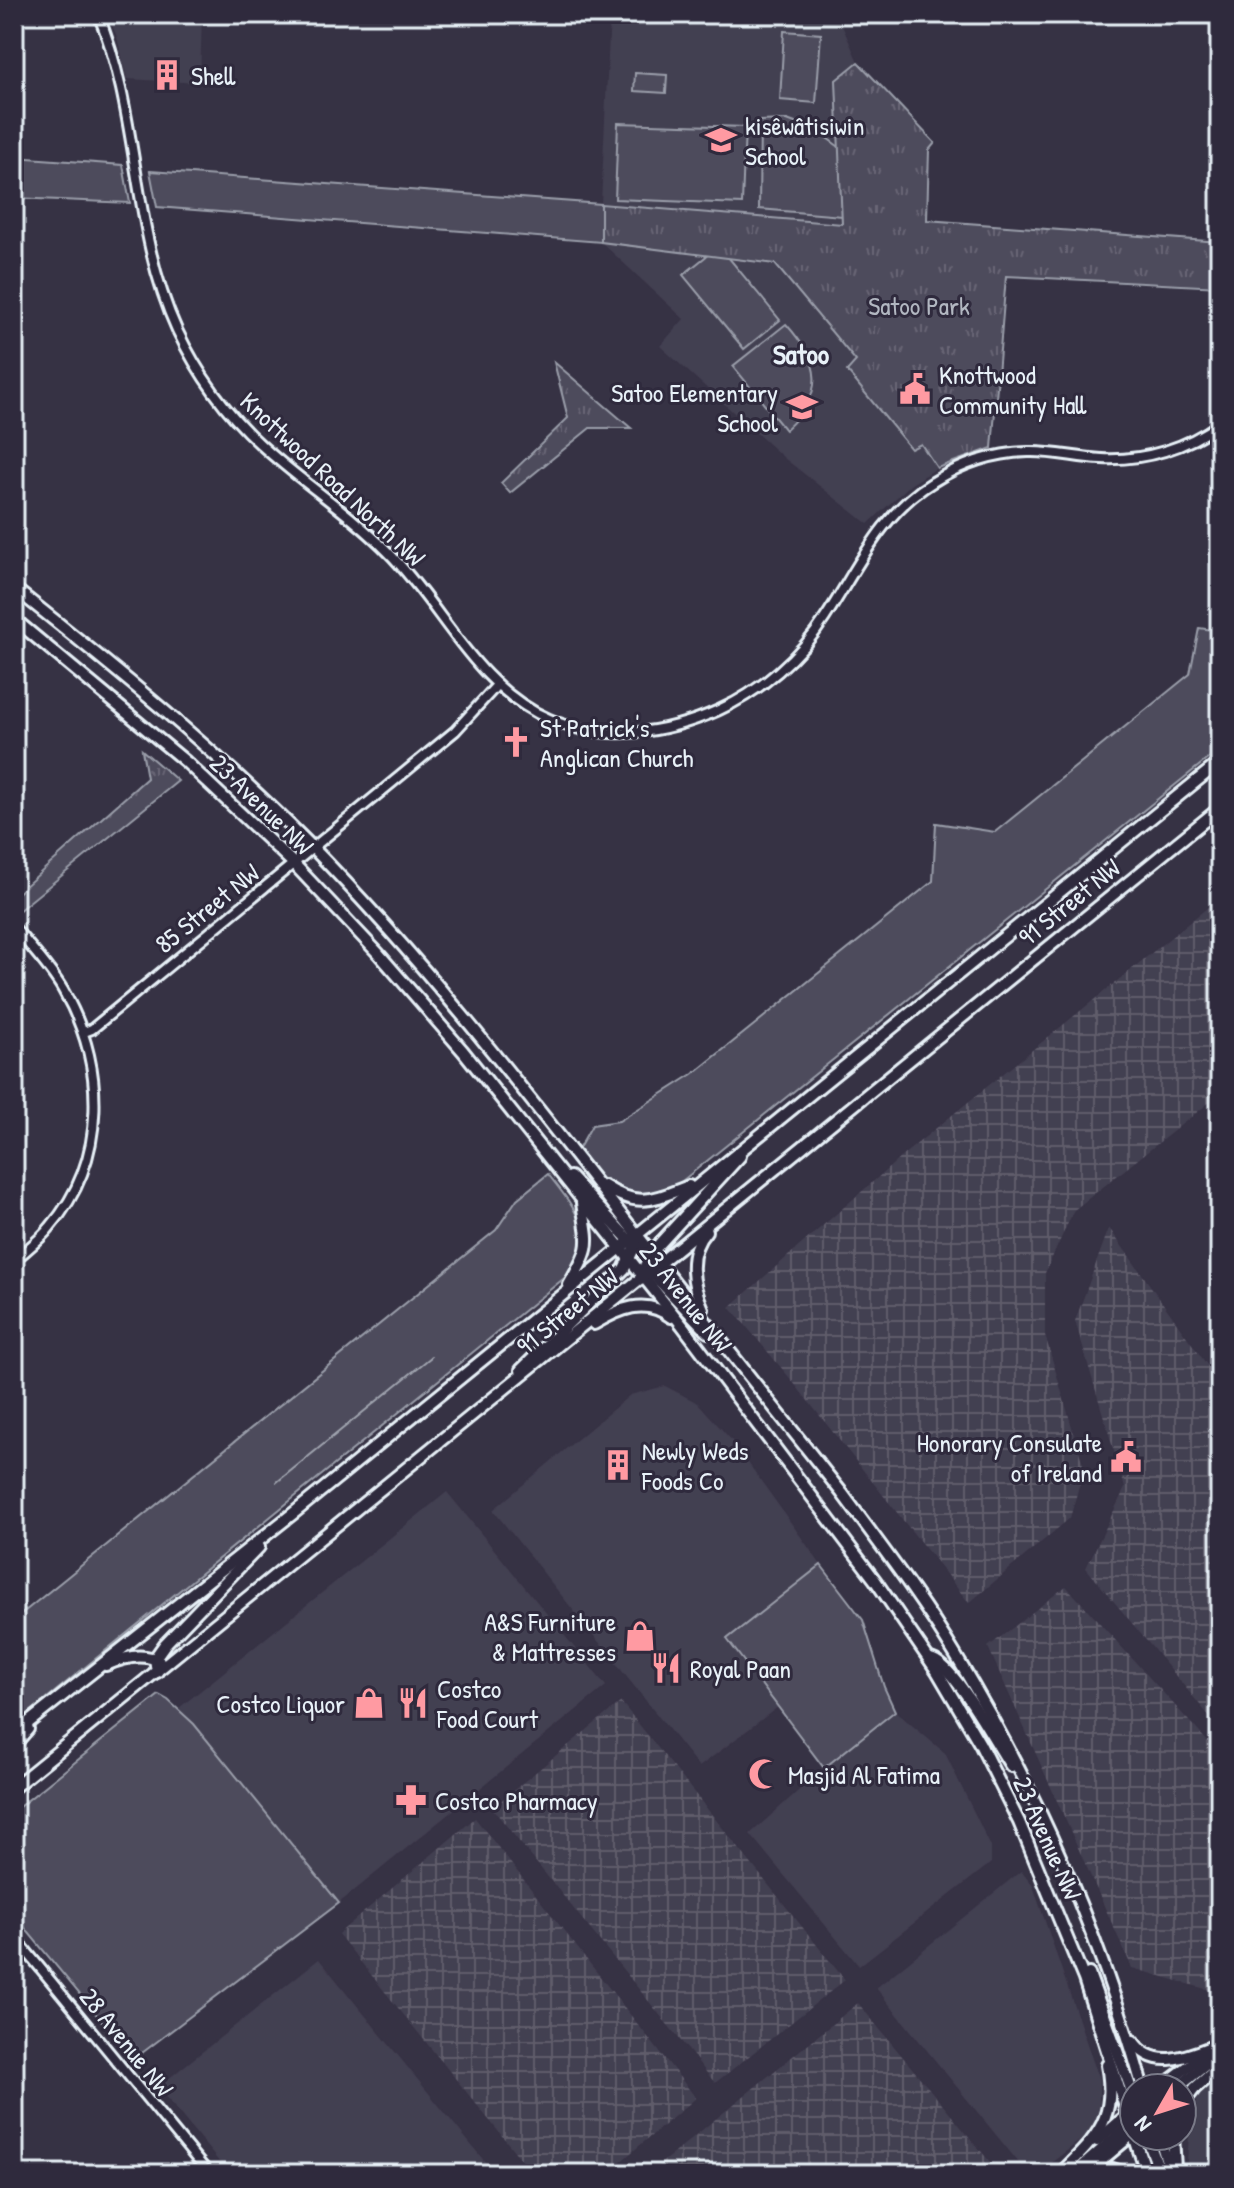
<svg xmlns="http://www.w3.org/2000/svg" width="1234" height="2188" font-family="'Patrick Hand',sans-serif">
<style>
.built{fill:#433f51}
.industrial{fill:url(#industrial-grid)}
.grass{fill:#4d4b5c;stroke:#9a9eaa;stroke-width:2}
.park{fill:url(#park-tufts);stroke:#9a9eaa;stroke-width:2}
.lines{fill:none;stroke-linecap:round;stroke-linejoin:round}
.stream{stroke:#a0a4af;stroke-width:2}
.minor-casing{stroke:#e8f1f8;stroke-width:14}
.major-casing{stroke:#e8f1f8;stroke-width:16}
.minor{stroke:#2f2a3d;stroke-width:8}
.major{stroke:#2f2a3d;stroke-width:10}
.labels{text-anchor:middle;dominant-baseline:central;stroke-width:6;stroke-linejoin:round;paint-order:stroke}
.poi-label{font-size:26px;fill:#e8f1f8;stroke:#2f2a3d;text-anchor:start}
.park-label{font-size:26px;fill:#b2b7c1;stroke:#2f2a3d}
.street-label{font-size:26px;fill:#e8f1f8;stroke:#2f2a3d}
.neighbourhood-label{font-size:28px;font-weight:bold;fill:#e8f1f8;stroke:#2f2a3d}
</style>
<defs>
<pattern id="industrial-grid" width="8" height="8" patternUnits="userSpaceOnUse" patternTransform="scale(2)"><rect width="8" height="8" fill="#433f51"/><path d="M0 4h8M4 0v8" fill="none" stroke="#5e5b6b"/></pattern>
<pattern id="park-tufts" width="24" height="20" patternUnits="userSpaceOnUse" patternTransform="scale(2)"><rect width="24" height="20" fill="#4d4b5c"/><path d="M3 7l-1-3M5 7V3M7 7l1-3M15 17l-1-3M17 17v-4M19 17l1-3" fill="none" stroke="#676574"/></pattern>
</defs>
<rect width="100%" height="100%" fill="#363244"/>
<filter id="ink" filterUnits="userSpaceOnUse"><feTurbulence type="fractalNoise" baseFrequency=".0125" numOctaves="2"/><feDisplacementMap in="SourceGraphic" scale="16" xChannelSelector="R" yChannelSelector="G"/><feConvolveMatrix kernelMatrix="1 2 1 2 8 2 1 2 1" color-interpolation-filters="sRGB"/></filter>
<g filter="url(#ink)">
<!-- built -->
<g class="built">
<polygon points="107,14 202,14 200,83 127,79 117,37"/>
<polygon points="610,14 837,14 858,62 836,80 842,224 601,204"/>
<polygon points="601,242 775,264 856,361 847,371 911,449 921,443 937,468 910,485 868,524 784,458 660,346 684,319"/>
<polygon points="665,1386 698,1403 734,1443 821,1565 728,1639 778,1707 699,1767 493,1510 630,1395"/>
<polygon points="447,1492 606,1686 339,1903 179,1708"/>
<polygon points="895,1711 945,1753 991,1847 991,1863 859,1966 750,1834 824,1768"/>
<polygon points="1021,1871 1033,1886 1099,2079 1099,2116 1091,2132 1037,2174 1028,2174 876,1988"/>
<polygon points="319,1959 495,2174 229,2174 158,2087"/>
<polygon points="1220,2076 1220,2174 1186,2174 1190,2124 1199,2093"/>
</g>
<!-- industrial -->
<g class="industrial">
<polygon points="1218,899 1220,901 1220,1094 1074,1210 1045,1273 1045,1335 1084,1468 1070,1518 969,1603 789,1377 730,1307 908,1151"/>
<polygon points="1109,1228 1220,1383 1220,1729 1086,1568 1125,1488 1075,1321"/>
<polygon points="1066,1586 1209,1743 1220,1748 1220,1993 1132,1968 988,1647"/>
<polygon points="621,1702 845,1980 715,2083 492,1808"/>
<polygon points="475,1818 696,2098 606,2174 533,2174 338,1934"/>
<polygon points="858,2003 1000,2174 648,2174"/>
</g>
<!-- grass -->
<g class="grass">
<polygon points="784,31 821,34 816,103 780,100"/>
<polygon points="635,73 667,75 666,93 634,91"/>
<polygon points="787,120 817,131 849,154 866,218 759,209 760,121"/>
<polygon points="618,123 745,127 742,204 615,199"/>
<polygon points="14,157 123,165 130,203 14,198"/>
<polygon points="150,171 601,204 601,242 157,207"/>
<polygon points="719,246 780,320 744,349 683,275"/>
<path d="M786 324C821 363 827 392 785 430L733 366Z"/>
<path d="M1199 628 1220 631V749L682 1181C660 1196 629 1202 606 1184 595 1175 587 1161 578 1150L592 1125 619 1121 693 1074 933 881 936 823 995 832 1190 674Z"/>
<path d="M548 1174C574 1208 599 1233 568 1275L14 1725V1620L496 1230 517 1199Z"/>
<polygon points="821,1565 863,1620 884,1687 895,1711 824,1768 727,1639"/>
<polygon points="159,1695 168,1700 194,1724 339,1903 142,2053 125,2049 14,1915 14,1811"/>
</g>
<!-- park -->
<g class="park">
<polygon points="858,62 935,143 929,150 927,220 1220,242 1220,287 1006,276 992,448 937,468 921,444 911,449 847,371 856,361 775,264 601,242 601,204 842,224 836,80"/>
<polygon points="554,362 631,428 590,428 510,493 501,483 568,418"/>
<polygon points="142,750 178,781 17,912 14,896 147,778"/>
</g>
<g class="lines">
<!-- stream -->
<polyline class="stream" points="277,1482 431,1357"/>
<defs>
<g id="minor">
<path d="M98 14C140 114 131 230 177 330 197 372 225 412 260 444 301 482 349 512 388 552 443 607 474 686 549 719 604 743 666 734 719 710 761 691 800 657 825 618 858 568 880 514 933 482 961 464 994 453 1028 452 1053 451 1077 458 1102 459 1144 461 1187 448 1220 423"/>
<path d="M14 927C30 947 50 967 63 990 106 1064 108 1160 50 1227 40 1240 26 1250 14 1261"/>
<polyline points="84,1032 92,1029 455,731 497,685"/>
<polyline points="14,1936 209,2174"/>
</g>
<g id="major">
<path d="M14 588C115 668 217 751 308 843 427 964 530 1098 634 1231 703 1318 773 1405 842 1493 881 1546 922 1599 956 1656 1038 1791 1100 1936 1143 2088"/>
<polyline points="14,619 186,762 293,863 378,953 463,1051 682,1325 875,1580 937,1671 980,1744 1019,1822 1084,1979 1134,2135"/>
<polyline points="570,1177 629,1240 652,1258"/>
<path d="M604 1186C639 1209 654 1199 689 1186"/>
<polyline points="647,1268 708,1332"/>
<polyline points="643,1278 645,1266 652,1252 740,1156"/>
<path d="M569 1285C592 1245 589 1247 582 1203"/>
<path d="M703 1309C692 1285 686 1253 706 1231"/>
<path d="M594 1324C619 1309 645 1297 671 1317"/>
<polyline points="521,1370 624,1269 635,1246 637,1234"/>
<path d="M930 1659C953 1662 996 1744 1011 1766"/>
<path d="M106 1665C122 1658 144 1652 160 1662"/>
<polyline points="157,1672 155,1658 165,1644 259,1547"/>
<polyline points="14,1734 295,1512 1220,762"/>
<polyline points="14,1745 28,1729"/>
<polyline points="14,1787 1220,808"/>
<polyline points="1089,1974 1134,2097"/>
<path d="M1133 2041C1154 2072 1188 2056 1216 2045"/>
<polyline points="1160,2088 1206,2053"/>
<polyline points="1177,2088 1220,2053"/>
<polyline points="1182,2105 1195,2088 1220,2066"/>
<polyline points="1134,2136 1147,2174"/>
<polyline points="1146,2136 1161,2174"/>
<polyline points="1159,2136 1171,2174"/>
<polyline points="1173,2136 1175,2168"/>
<polyline points="1097,2141 1134,2109"/>
<path d="M1064 2170C1098 2136 1117 2117 1107 2065"/>
<polyline points="1074,2174 1134,2121"/>
<polyline points="1085,2174 1134,2133"/>
<polyline points="1089,2174 1112,2169 1128,2174"/>
</g>
</defs>
<!-- minor casing -->
<use href="#minor" class="minor-casing"/>
<!-- major casing -->
<use href="#major" class="major-casing"/>
<!-- minor -->
<use href="#minor" class="minor"/>
<!-- major -->
<use href="#major" class="major"/>
</g>
</g>
<!-- icons -->
<defs>
<symbol id="building-bare" viewBox="-9 -9 18 18"><path d="M-4-6H4V6H1V3H-1V6H-4ZM-2.5-4.3h1.7v1.8h-1.7ZM.8-4.3h1.7v1.8H.8ZM-2.5-1h1.7V.8h-1.7ZM.8-1h1.7V.8H.8Z" fill="#ff9aa2" stroke="#2f2a3d" stroke-width="2.5" paint-order="stroke"/></symbol>
<symbol id="school-bare" viewBox="-9 -9 18 18"><path d="M0-5L7-2L0 1L-7-2ZM-4 1L0 2.5L4 1V4Q0 6-4 4Z" fill="#ff9aa2" stroke="#2f2a3d" stroke-width="2.5" paint-order="stroke"/></symbol>
<symbol id="civic-bare" viewBox="-9 -9 18 18"><path d="M-.6-6.5H3V-4.5H.6V-3L4-1V1h2V6H-6V1h2V-1L-.6-3ZM-1.2 2.5V6h2.4V2.5Z" fill="#ff9aa2" stroke="#2f2a3d" stroke-width="2.5" paint-order="stroke"/></symbol>
<symbol id="church-bare" viewBox="-9 -9 18 18"><path d="M-1.2-6h2.4v3.5h3.3v2.4h-3.3V6h-2.4V-.1h-3.3v-2.4h3.3Z" fill="#ff9aa2" stroke="#2f2a3d" stroke-width="2.5" paint-order="stroke"/></symbol>
<symbol id="shop-bare" viewBox="-9 -9 18 18"><path d="M-5-2.5h2.3a2.7 3.5 0 0 1 5.4 0H5L5.5 6h-11ZM-1.5-2.5h3a1.5 2.3 0 0 0-3 0Z" fill="#ff9aa2" stroke="#2f2a3d" stroke-width="2.5" paint-order="stroke"/></symbol>
<symbol id="restaurant-bare" viewBox="-9 -9 18 18"><path d="M-5-6h1v4h1v-4h1v4h1v-4h1v5L-1.5 .5V6h-2V.5L-5-1ZM5-6V6H3V1.5H1.5Q1.5-4 5-6Z" fill="#ff9aa2" stroke="#2f2a3d" stroke-width="2.5" paint-order="stroke"/></symbol>
<symbol id="mosque-bare" viewBox="-9 -9 18 18"><path d="M3.5-4.9A6 6 0 1 0 3.5 4.9A5 5 0 1 1 3.5-4.9Z" fill="#ff9aa2" stroke="#2f2a3d" stroke-width="2.5" paint-order="stroke"/></symbol>
<symbol id="pharmacy-bare" viewBox="-9 -9 18 18"><path d="M-2-6h4v4h4v4h-4v4h-4v-4h-4v-4h4Z" fill="#ff9aa2" stroke="#2f2a3d" stroke-width="2.5" paint-order="stroke"/></symbol>
</defs>
<g fill-rule="evenodd">
<use href="#building-bare" x="145" y="53" width="44" height="44"/>
<use href="#school-bare" x="699" y="118" width="44" height="44"/>
<use href="#civic-bare" x="893" y="367" width="44" height="44"/>
<use href="#school-bare" x="780" y="385" width="44" height="44"/>
<use href="#church-bare" x="494" y="720" width="44" height="44"/>
<use href="#civic-bare" x="1104" y="1435" width="44" height="44"/>
<use href="#building-bare" x="596" y="1443" width="44" height="44"/>
<use href="#shop-bare" x="618" y="1614" width="44" height="44"/>
<use href="#restaurant-bare" x="644" y="1646" width="44" height="44"/>
<use href="#shop-bare" x="347" y="1681" width="44" height="44"/>
<use href="#restaurant-bare" x="391" y="1681" width="44" height="44"/>
<use href="#mosque-bare" x="742" y="1752" width="44" height="44"/>
<use href="#pharmacy-bare" x="389" y="1778" width="44" height="44"/>
</g>
<g class="labels">
<!-- poi labels -->
<g class="poi-label">
<text x="191" y="75">Shell</text>
<text x="745" y="125">kisêwâtisiwin<tspan x="745" dy="30">School</tspan></text>
<text x="939" y="374">Knottwood<tspan x="939" dy="30">Community Hall</tspan></text>
<text x="778" y="392" text-anchor="end">Satoo Elementary<tspan x="778" dy="30">School</tspan></text>
<text x="540" y="727">St Patrick's<tspan x="540" dy="30">Anglican Church</tspan></text>
<text x="1102" y="1442" text-anchor="end">Honorary Consulate<tspan x="1102" dy="30">of Ireland</tspan></text>
<text x="642" y="1450">Newly Weds<tspan x="642" dy="30">Foods Co</tspan></text>
<text x="616" y="1621" text-anchor="end">A&amp;S Furniture<tspan x="616" dy="30">&amp; Mattresses</tspan></text>
<text x="690" y="1668">Royal Paan</text>
<text x="437" y="1688">Costco<tspan x="437" dy="30">Food Court</tspan></text>
<text x="345" y="1703" text-anchor="end">Costco Liquor</text>
<text x="788" y="1774">Masjid Al Fatima</text>
<text x="435" y="1800">Costco Pharmacy</text>
</g>
<!-- park labels -->
<g class="park-label">
<text x="919" y="305">Satoo Park</text>
</g>
<!-- street labels -->
<g class="street-label">
<text transform="translate(333 479) rotate(43)">Knottwood Road North NW</text>
<text transform="translate(262 804) rotate(44)">23 Avenue NW</text>
<text transform="translate(1069 902) rotate(-39)">91 Street NW</text>
<text transform="translate(207 908) rotate(-39)">85 Street NW</text>
<text transform="translate(686 1297) rotate(52)">23 Avenue NW</text>
<text transform="translate(567 1311) rotate(-39)">91 Street NW</text>
<text transform="translate(1048 1838) rotate(66)">23 Avenue NW</text>
<text transform="translate(127 2042) rotate(51)">28 Avenue NW</text>
</g>
<!-- neighbourhood labels -->
<g class="neighbourhood-label">
<text x="801" y="354">Satoo</text>
</g>
</g>
<!-- margin -->
<rect width="1234" height="2188" fill="none" stroke="#2f2a3d" stroke-width="48"/>
<rect x="24" y="24" width="1186" height="2140" fill="none" stroke="#e8f1f8" stroke-width="3" filter="url(#ink)"/>
<!-- north arrow -->
<g transform="translate(1158 2112) rotate(231)"><circle r="38" fill="#2f2a3d" stroke="#797a88" stroke-width="2"/>
<path d="M0-6L14 30L0 20L-14 30Z" fill="#ff9aa2"/>
<text y="-12" font-size="22" font-weight="bold" text-anchor="middle" fill="#e8f1f8">N</text>
</g>
</svg>
